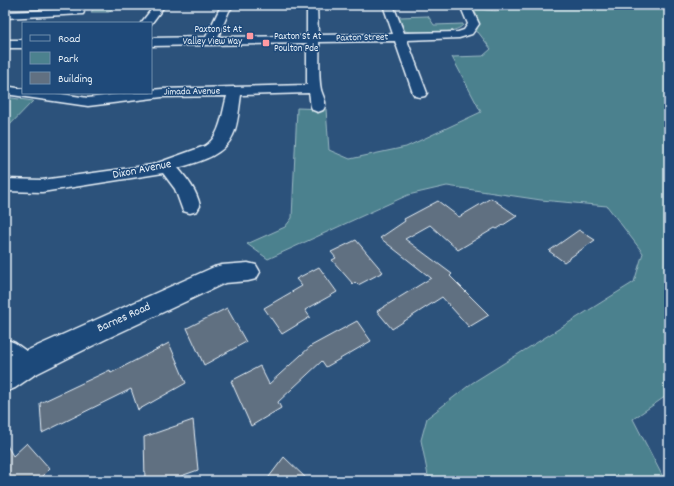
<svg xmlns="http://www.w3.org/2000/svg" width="674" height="486" font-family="Dekko,sans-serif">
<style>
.green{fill:#4c818e;stroke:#9ab9c3}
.building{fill:#617081;stroke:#e8f1f8}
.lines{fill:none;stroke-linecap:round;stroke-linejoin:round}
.minor-casing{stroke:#e8f1f8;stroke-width:3}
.minor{fill:#1f4a7a;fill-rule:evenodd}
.poi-dot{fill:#ff9aa2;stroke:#1f4a7a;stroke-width:1.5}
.labels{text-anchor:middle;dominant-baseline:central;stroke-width:3;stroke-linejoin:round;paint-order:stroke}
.far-poi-label{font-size:10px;fill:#e8f1f8;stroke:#1f4a7a;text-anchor:end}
.far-street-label{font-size:10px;fill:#e8f1f8;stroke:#1f4a7a}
.street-label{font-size:12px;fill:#e8f1f8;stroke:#1f4a7a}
</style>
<rect width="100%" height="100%" fill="#2c527b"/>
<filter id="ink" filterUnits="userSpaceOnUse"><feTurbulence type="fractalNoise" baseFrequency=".025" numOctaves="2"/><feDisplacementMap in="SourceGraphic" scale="8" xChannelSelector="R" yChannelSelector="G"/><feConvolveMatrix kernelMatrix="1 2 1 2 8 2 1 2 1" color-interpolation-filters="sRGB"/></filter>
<g filter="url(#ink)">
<!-- green -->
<g class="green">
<polygon points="66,5 115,5 109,12 91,12 94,8 55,11"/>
<path d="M513 5H669V394L633 419 665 481H429L421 440 427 418 472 383 634 282 643 253 607 206 541 200 447 186 408 195 268 259 247 244 285 227 292 218 297 108 326 109 329 150 350 159 406 147 481 112 452 57 483 56 491 49 478 32H476C480 23 478 15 472 8 485 9 503 15 513 5Z"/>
<path d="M428 16 434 25 463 24V25C455 35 423 32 410 32L405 31 399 17Z"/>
<polygon points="5,97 33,101 5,130"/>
</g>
<!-- building -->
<g class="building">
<polygon points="491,198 517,216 497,229 495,228 458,250 430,225 405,239 452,274 450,276 489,315 469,327 442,297 392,329 377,311 431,278 380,238 405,221 404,219 438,201 459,217"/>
<polygon points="579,230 595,240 564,262 549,251"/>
<polygon points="356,240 383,272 358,285 355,282 353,284 332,260 336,258 331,252"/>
<polygon points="319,267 337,292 305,310 310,317 282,334 264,308 302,286 296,279"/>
<polygon points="227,308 246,342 204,365 187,328"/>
<polygon points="357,321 371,341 326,367 322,361 278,402 281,408 251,426 231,381 260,366 269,384 311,346"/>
<polygon points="169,343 186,383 138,410 131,389 42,433 40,403 110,370 111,373"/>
<polygon points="193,420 198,470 167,481 145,481 144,437"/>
<polygon points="5,442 13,456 27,443 50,469 38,481 5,481"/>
<polygon points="284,457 309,481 266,481"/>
</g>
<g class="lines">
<defs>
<g id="minor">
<polygon points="155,5 165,5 151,24 141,23"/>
<path d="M223 5H234L229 11 218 37 307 36V5H317L318 35 393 34 383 5H393L404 33 458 32 464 30 468 24 460 5H470L479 24 472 34 459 38 407 40 427 93 425 96 420 97 415 96 413 93 395 41 319 42C320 56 318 77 321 90 323 97 328 103 323 110L318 112 313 110C309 105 311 99 309 93L241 95C239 107 238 125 233 135 224 156 198 162 178 168 188 180 197 191 200 206L197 211 190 213 183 211 175 189 163 173 42 192 5 191V179L42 180 152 165 205 146C221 136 222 113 227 96L162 97 88 106 5 94V86L23 89V93H55L88 98 126 93H151V90L162 89 307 85V43L151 46V38L206 37 219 10Z"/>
<polygon points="79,9 84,12 83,14 5,18 5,12"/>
<rect x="5" y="40" width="18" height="8"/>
<polygon points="248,263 256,265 260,272 256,279 248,281 225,283 106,339 34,375 15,388 5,392 5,339 15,343 26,351 214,267 222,265"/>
</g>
</defs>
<!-- minor casing -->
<use href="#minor" class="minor-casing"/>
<!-- minor -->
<use href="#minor" class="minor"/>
</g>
</g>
<!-- markers -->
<g class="poi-dot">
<rect x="246" y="32" width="8" height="8" rx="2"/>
<rect x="262" y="39" width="8" height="8" rx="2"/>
</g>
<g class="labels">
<!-- far-poi labels -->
<g class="far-poi-label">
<text x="242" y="30">Paxton St At<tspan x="242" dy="12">Valley View Way</tspan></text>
<text x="274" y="37" text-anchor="start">Paxton St At<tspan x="274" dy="12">Poulton Pde</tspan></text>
</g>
<!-- far-street labels -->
<g class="far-street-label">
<text transform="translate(362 38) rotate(-1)">Paxton Street</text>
<text transform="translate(192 92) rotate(-1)">Jimada Avenue</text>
</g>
<!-- street labels -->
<g class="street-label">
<text transform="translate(142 170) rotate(-11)">Dixon Avenue</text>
<text transform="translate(124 318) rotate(-24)">Barnes Road</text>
</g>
</g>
<!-- margin -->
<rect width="674" height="486" fill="none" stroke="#1f4a7a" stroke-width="20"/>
<rect x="10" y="10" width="654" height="466" fill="none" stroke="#e8f1f8" stroke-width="1.5" filter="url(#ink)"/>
<!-- legend -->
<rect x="22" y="22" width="130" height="72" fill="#1f4a7a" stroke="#6f8dac"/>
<rect x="30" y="35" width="20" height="6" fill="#1f4a7a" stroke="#6f8dac"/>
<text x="58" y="42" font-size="12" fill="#e8f1f8">Road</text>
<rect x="30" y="52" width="20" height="12" fill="#4c818e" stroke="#6f8dac"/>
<text x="58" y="62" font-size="12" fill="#e8f1f8">Park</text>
<rect x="30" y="72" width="20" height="12" fill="#617081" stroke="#6f8dac"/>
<text x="58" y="82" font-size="12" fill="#e8f1f8">Building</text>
</svg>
